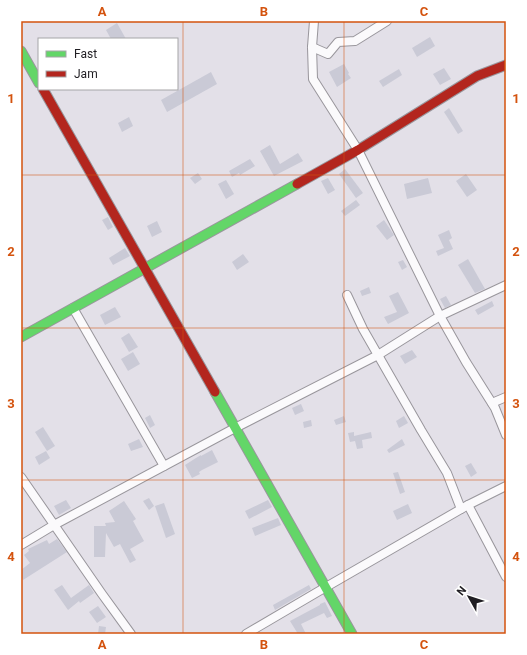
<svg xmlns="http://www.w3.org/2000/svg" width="527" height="655" font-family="Roboto,sans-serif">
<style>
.building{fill:#cacad6}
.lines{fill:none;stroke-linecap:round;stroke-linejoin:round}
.street-casing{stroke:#99969c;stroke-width:10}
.fast-casing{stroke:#99969c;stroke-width:11}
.jam-casing{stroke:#99969c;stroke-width:11}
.street{stroke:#fbfafc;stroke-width:8}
.fast{stroke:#63d668;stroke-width:9}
.jam{stroke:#b3261e;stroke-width:9}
.grid{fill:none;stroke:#d4530e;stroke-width:1;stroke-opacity:0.55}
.neatline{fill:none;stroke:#d4530e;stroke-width:1.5}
.grid-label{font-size:13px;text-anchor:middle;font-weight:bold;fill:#d4530e}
</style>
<rect width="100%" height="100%" fill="#e3e0e8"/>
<!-- building -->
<g class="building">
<polygon points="117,23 126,39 111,39 106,30"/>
<polygon points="430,37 435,46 417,57 412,48"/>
<polygon points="344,64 349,73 348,74 351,78 337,87 329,72"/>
<polygon points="444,68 451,79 440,85 433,74"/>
<polygon points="399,69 402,75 383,87 379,81"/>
<polygon points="211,72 217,84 167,112 161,100"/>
<polygon points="449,108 463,131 458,134 444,112"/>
<polygon points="129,117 133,126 122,132 118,123"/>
<polygon points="270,145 280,164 298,153 303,161 274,176 260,151"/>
<polygon points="250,159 255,166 240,175 239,173 232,177 229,171"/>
<polygon points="345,169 363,193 356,198 339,174"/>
<polygon points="198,173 202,179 195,184 190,178"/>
<polygon points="466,174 477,190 467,197 456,181"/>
<polygon points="328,178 335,190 328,194 321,181"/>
<polygon points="428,178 432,193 407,199 404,184"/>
<polygon points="226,180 234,194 226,199 218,184"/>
<polygon points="356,200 360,205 345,216 341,211"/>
<polygon points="108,217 113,227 108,230 102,220"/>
<polygon points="384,220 394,235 387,240 376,226"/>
<polygon points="157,221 162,232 152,237 147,226"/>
<polygon points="449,230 452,238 449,240 453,249 438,256 436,251 444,248 438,235"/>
<polygon points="125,248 130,256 113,265 109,258"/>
<polygon points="243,254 249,262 237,270 232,262"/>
<polygon points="468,259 485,289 475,293 458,265"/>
<polygon points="403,260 407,267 402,270 398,262"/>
<polygon points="369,287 371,293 362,296 360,291"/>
<polygon points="398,292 409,313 388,324 384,317 397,312 389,296"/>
<polygon points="446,296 451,305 445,308 440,299"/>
<polygon points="492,301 494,306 478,315 475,310"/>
<polygon points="115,307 121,317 105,325 100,315"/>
<polygon points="129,333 138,347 129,352 121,338"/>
<polygon points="412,350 417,357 405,364 400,356"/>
<polygon points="133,352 140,364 128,371 121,359"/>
<polygon points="301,404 304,411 295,415 292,408"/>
<polygon points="150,415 155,425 150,428 145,418"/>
<polygon points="344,416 346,422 336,425 334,420"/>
<polygon points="404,416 408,423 399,428 396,421"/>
<polygon points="311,420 312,426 304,428 303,422"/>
<polygon points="43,427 55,446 47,451 35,432"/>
<polygon points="354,432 354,436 371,432 372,438 362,440 363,448 357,449 355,441 350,442 348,433"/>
<polygon points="139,439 143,447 131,451 128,444"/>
<polygon points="402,439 405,445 389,453 387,450"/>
<polygon points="212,450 218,462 202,470 199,472 200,474 192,478 185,465 196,458 201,455 201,456"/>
<polygon points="46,451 50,458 39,465 35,457"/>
<polygon points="471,463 477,473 471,477 465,466"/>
<polygon points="398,472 405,492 400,494 393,473"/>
<polygon points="149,498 154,506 149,510 143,501"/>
<polygon points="66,500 71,508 59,515 54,506"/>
<polygon points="268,500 272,507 249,519 245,511"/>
<polygon points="124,501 136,519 133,521 144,541 130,549 136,560 130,563 120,544 114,547 106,533 105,557 94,557 94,526 106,526 105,523 115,522 109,511"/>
<polygon points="164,503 175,534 166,538 155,506"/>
<polygon points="408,504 412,513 397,520 393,511"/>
<polygon points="278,518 281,525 255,536 252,528"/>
<polygon points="57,539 67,552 23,580 21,576 21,570 30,563 24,555 29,551 28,549 47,540 49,544"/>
<polygon points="62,585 71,598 89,585 94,593 80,603 79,601 68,610 54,590"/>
<polygon points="309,585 311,589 275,610 273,605"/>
<polygon points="325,602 332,616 327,618 324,613 301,624 306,634 298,634 290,621 320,605 320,604"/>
<polygon points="98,606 106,617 97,623 89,612"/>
<polygon points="99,626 106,627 105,634 98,634"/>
</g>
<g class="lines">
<defs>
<g id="street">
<polyline points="314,21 312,47 313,79 358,150 440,316 466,362 495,408 506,435"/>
<polyline points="312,47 328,54 338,42 355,41 387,21"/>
<polyline points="347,295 363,329 421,430 447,473 461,509"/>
<polyline points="73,308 164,466"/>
<polyline points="492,403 506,397"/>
<polyline points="21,477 102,594 131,634"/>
<polyline points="468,505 506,577"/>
<polyline points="21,545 54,525 235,428 378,355 440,316 506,285"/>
<polyline points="246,634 326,587 468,505 506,486"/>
</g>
<g id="fast">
<polyline points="21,51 39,83"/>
<polyline points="21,337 297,184"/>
<polyline points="215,392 352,634"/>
</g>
<g id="jam">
<polyline points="43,89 215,392"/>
<polyline points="297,184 358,150 477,76 506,65"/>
</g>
</defs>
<!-- street casing -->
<use href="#street" class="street-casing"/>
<!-- fast casing -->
<use href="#fast" class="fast-casing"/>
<!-- jam casing -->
<use href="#jam" class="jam-casing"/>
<!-- street -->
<use href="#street" class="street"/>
<!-- fast -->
<use href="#fast" class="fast"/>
<!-- jam -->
<use href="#jam" class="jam"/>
</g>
<!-- grid -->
<path class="grid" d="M183 21V634M344 21V634M21 175H506M21 328H506M21 480H506"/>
<!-- border -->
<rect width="527" height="655" fill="none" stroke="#ffffff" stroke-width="44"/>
<!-- legend -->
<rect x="38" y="38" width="140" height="52" fill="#ffffff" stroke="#a6a5a7"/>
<rect x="46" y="51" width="20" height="6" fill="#63d668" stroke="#a6a5a7"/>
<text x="74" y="58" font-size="12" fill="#201e23">Fast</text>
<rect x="46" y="71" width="20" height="6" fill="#b3261e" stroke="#a6a5a7"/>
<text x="74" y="78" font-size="12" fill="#201e23">Jam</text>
<!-- north arrow -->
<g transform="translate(469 597) rotate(309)" stroke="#ffffff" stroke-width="3" paint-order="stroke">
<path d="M0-3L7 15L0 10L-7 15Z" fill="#201e23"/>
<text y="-6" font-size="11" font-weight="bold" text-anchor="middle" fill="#201e23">N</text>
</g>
<rect x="22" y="22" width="483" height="611" class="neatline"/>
<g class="grid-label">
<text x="102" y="16">A</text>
<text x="264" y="16">B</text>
<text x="424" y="16">C</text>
<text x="11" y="103">1</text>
<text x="516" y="103">1</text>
<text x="11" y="256">2</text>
<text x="516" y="256">2</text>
<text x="11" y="408">3</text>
<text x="516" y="408">3</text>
<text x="11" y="561">4</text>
<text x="516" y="561">4</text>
<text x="102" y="649">A</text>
<text x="264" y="649">B</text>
<text x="424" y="649">C</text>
</g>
</svg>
